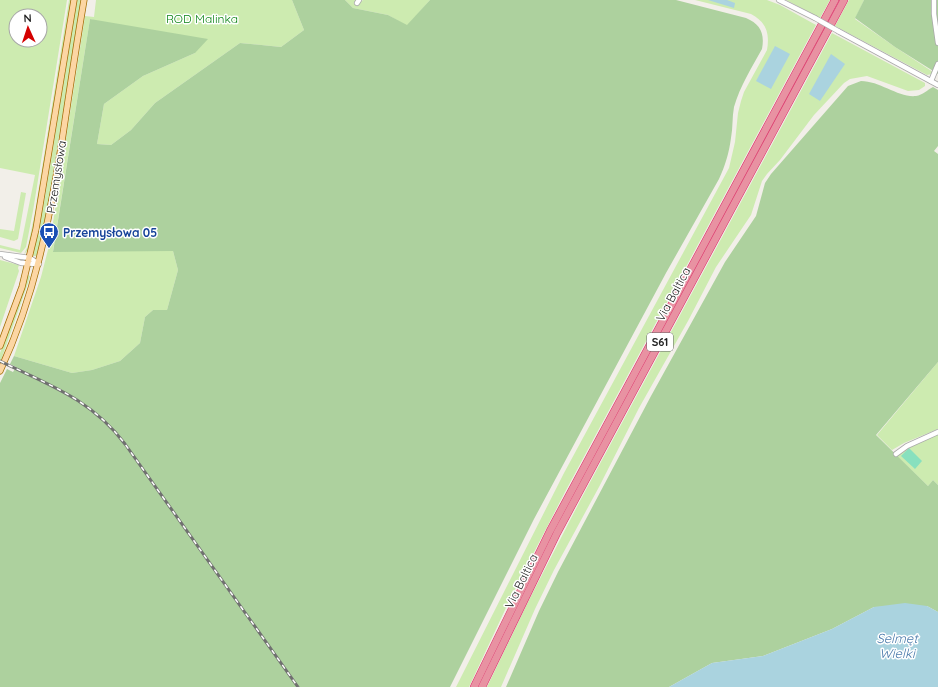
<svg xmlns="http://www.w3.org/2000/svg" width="938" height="687" font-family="Quicksand,sans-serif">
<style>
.grass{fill:#cdebb0;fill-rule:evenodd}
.forest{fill:#add19e}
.pitch{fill:#88e0be}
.water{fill:#aad3df}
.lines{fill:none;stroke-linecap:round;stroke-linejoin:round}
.minor-casing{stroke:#a9a9a9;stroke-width:6}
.major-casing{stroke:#a06b00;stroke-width:7}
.highway-casing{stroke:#dc2a67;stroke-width:8}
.minor{stroke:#fff;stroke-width:4.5}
.major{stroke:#fcd6a4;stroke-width:5.5}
.highway{stroke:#e892a2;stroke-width:7}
.rail-casing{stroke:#707070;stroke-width:3}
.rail{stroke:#fff;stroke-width:1.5;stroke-dasharray:4.5;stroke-linecap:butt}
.minor-bridge-casing{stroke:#a9a9a9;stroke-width:6;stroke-linecap:butt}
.minor-bridge{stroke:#fff;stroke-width:4.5}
.labels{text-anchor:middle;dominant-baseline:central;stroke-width:3;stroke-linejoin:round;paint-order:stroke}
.shield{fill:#fff;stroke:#646464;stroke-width:1}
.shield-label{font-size:11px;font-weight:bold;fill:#222}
.park-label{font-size:12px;fill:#0c8416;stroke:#fff}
.street-label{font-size:12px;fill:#222;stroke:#fff}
.transit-label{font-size:12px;font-weight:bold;fill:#164399;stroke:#fff;text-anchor:start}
.water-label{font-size:13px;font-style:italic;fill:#4a7aab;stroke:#fff}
</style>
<rect width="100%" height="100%" fill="#f2efe9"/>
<!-- grass -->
<g class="grass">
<path d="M0 0H67L33 211 26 247 21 253 0 248V245L20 250 35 175 0 168ZM16 16H40V40H16Z"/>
<polygon points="69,0 71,0 39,195 29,249 24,254 28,246 35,212"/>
<polygon points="77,0 81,0 49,198 39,251 36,256 34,256 33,255 45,197"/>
<polygon points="96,0 292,0 304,30 281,47 240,43 155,103 131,130 111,145 97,144 104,104 143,76 195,53 90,19 53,251 173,251 178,270 167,310 153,310 145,317 140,343 120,361 92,370 72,373 14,356 41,277 50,242 85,16 94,17"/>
<polygon points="345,0 357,0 355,2 357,5 363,0 430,0 407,26 388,15 353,8"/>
<path d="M695 0H767L780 5 816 25 565 492 512 595 469 687H456L564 473 729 168 735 142 738 113 741 101 744 92 767 50C770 33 766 22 751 14Z"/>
<polygon points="786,0 830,0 820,18"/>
<polygon points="849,0 864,0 855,19 895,47 933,72 932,74 927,75 835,26"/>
<polygon points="823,28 825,29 479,687 477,687 552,532"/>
<polygon points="832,33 925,83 925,86 919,90 908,91 867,76 850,79 844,83 814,115 780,160 767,174 762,181 751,215 716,267 688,321 639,408 599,487 554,570 535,609 501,687 487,687 528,602 581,499"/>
<polygon points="21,192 26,193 18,239 14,241 0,237 0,229 14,231"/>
<polygon points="0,260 19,265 18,268 19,271 0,327"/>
<polygon points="28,275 30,276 28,283 0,363 0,353 13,319"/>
<polygon points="938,362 938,429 904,443 892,450 877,435"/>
<polygon points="938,434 938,485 933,480 928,486 897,456 904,450"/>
</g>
<!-- forest -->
<g class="forest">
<path d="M292 0H345L353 8 388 15 407 25 430 0H676L746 18C760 24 765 33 762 49 752 67 740 86 734 107 732 117 733 128 731 138 729 153 725 166 719 179L666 273 534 519 450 687H0V383L7 369 13 372 16 367 10 364 14 356 72 373 92 370 120 361 140 343 145 317 153 310H167L178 270 173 251 53 252 90 19 208 39 195 53 143 76 104 104 97 144 111 145 131 130 155 103 240 43 281 47 304 30Z"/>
<polygon points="864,0 938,0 938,74 895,47 855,18"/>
<path d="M861 81C880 81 899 98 916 96 923 95 927 90 933 87L938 90V146L934 151 938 154V362L876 435 928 486 933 480 938 485V612L927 606 874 607 832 629 763 656 712 663 669 687H506L539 611 558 572 651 396 725 262 756 216 765 183 771 174 848 86Z"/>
</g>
<!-- pitch -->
<polygon class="pitch" points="909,448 922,461 915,469 901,456"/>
<!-- water -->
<g class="water">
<polygon points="708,0 727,0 735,3 734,8"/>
<polygon points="775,46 790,54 771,89 756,81"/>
<polygon points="831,54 845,64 820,101 809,94"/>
<polygon points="905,603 927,606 938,612 938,687 669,687 712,663 763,656 832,629 874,607"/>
</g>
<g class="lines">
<defs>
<g id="minor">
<polyline points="779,0 815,18"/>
<polyline points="934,0 934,14 938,43"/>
<polyline points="357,3 359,0"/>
<polyline points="838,31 938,85"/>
<polyline points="931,81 938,64"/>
<polyline points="0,254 30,258 39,264"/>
<polyline points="5,257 21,263 37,264"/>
<polyline points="896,454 907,446 938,432"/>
</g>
<g id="major">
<polyline points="0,346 22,287 36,229 74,0"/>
<path d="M0 371C35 296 49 222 62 141 69 94 76 47 84 0"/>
</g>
<g id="highway">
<polyline points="474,687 550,531 835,0"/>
<polyline points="482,687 557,533 844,0"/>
</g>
</defs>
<!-- minor casing -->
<use href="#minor" class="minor-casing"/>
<!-- major casing -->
<use href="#major" class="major-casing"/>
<!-- highway casing -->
<use href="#highway" class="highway-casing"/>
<!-- minor -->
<use href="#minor" class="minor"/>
<!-- major -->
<use href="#major" class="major"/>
<!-- highway -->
<use href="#highway" class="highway"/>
<defs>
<path id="rail" d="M0 361C49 385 91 399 125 444L298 687"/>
</defs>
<!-- rail casing -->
<use href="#rail" class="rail-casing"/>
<!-- rail -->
<use href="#rail" class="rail"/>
<defs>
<polyline id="minor-bridge" points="815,18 838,31"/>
</defs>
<!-- minor-bridge casing -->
<use href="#minor-bridge" class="minor-bridge-casing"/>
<!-- minor-bridge -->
<use href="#minor-bridge" class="minor-bridge"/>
</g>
<!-- icons -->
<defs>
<symbol id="bus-pin" viewBox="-11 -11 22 30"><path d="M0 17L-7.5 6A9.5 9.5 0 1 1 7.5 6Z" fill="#1a4fb4" stroke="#fff"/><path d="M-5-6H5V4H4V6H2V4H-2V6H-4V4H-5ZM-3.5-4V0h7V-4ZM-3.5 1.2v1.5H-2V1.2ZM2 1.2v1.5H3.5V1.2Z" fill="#fff"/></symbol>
</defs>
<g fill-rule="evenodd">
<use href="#bus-pin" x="38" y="221" width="22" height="30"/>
</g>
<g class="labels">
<!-- shield labels -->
<rect class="shield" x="647" y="333" width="26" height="18" rx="3"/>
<g class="shield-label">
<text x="660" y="342">S61</text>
</g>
<!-- park labels -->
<g class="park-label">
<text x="202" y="18">ROD Malinka</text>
</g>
<!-- street labels -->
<g class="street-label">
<text transform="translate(56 177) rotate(-81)">Przemysłowa</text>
<text transform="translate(673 294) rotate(-62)">Via Baltica</text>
<text transform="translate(521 581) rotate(-64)">Via Baltica</text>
</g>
<!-- transit labels -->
<g class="transit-label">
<text x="63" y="232">Przemysłowa 05</text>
</g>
<!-- water labels -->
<g class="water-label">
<text x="897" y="638">Selmęt<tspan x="897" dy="15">Wielki</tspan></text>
</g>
</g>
<!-- north arrow -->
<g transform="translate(28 28) rotate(357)"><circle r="19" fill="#ffffff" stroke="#a7a7a7"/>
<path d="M0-3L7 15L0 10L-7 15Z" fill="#d40000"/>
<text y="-6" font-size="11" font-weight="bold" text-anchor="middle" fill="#222222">N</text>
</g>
</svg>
